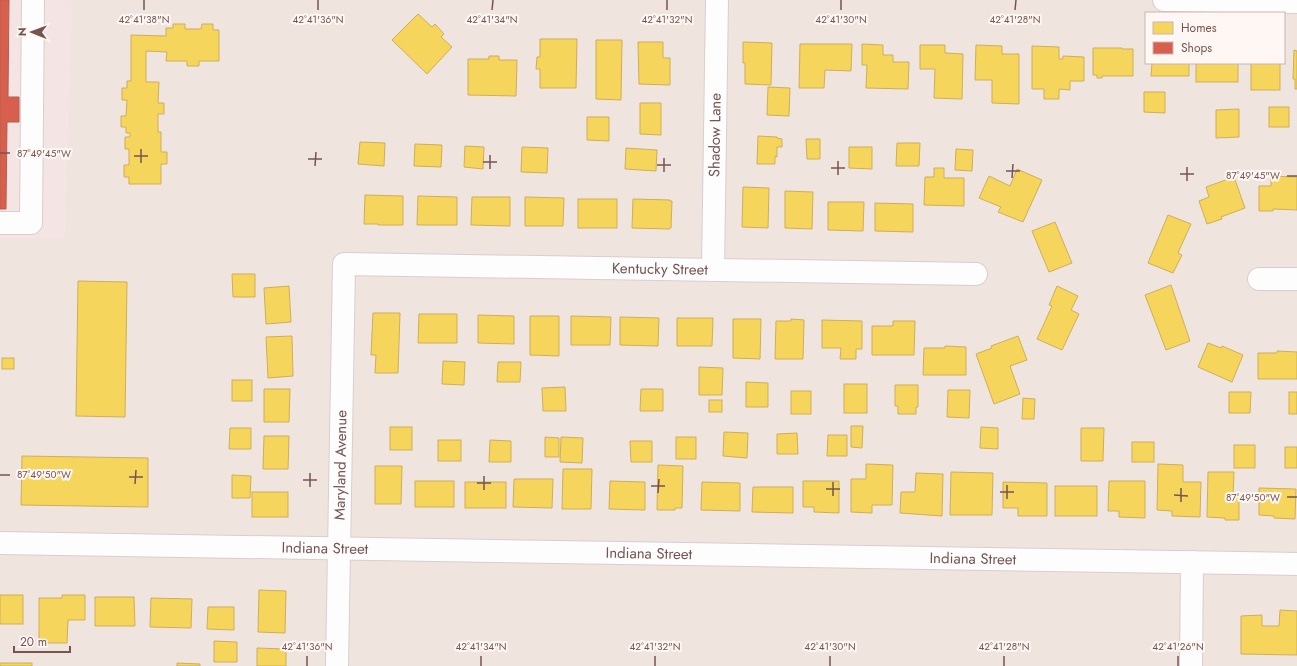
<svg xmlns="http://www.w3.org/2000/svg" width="1297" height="666" font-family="Jost,sans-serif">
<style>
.residential{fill:#f0e4df;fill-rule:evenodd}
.commercial{fill:#f4e4e3}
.homes{fill:#f6d55c;stroke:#cfae59}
.shops{fill:#d6604d;stroke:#b95c4e}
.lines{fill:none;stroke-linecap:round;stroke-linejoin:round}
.minor-casing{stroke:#d7cfcd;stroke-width:24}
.minor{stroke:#fefdfd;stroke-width:22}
.ticks{fill:none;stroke:#755451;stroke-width:1.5}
.labels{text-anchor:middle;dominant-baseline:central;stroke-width:4;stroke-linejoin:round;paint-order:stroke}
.street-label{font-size:15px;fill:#755451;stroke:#fef7f4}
.ticks-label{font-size:10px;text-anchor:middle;fill:#755451;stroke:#fef7f4;stroke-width:4;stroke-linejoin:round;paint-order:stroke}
</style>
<rect width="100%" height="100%" fill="#f8f3f1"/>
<!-- residential -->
<path class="residential" d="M71 0H1297V666H0V238H64ZM1146 13H1284V63H1146Z"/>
<!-- commercial -->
<polygon class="commercial" points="0,0 71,0 64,238 0,238"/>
<!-- homes -->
<g class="homes">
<polygon points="418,14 432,27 435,24 444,34 441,37 452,47 427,74 392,40"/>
<polygon points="173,24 185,24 185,29 201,29 202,24 213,24 213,30 219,30 219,61 199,61 199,66 187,66 187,61 166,61 167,52 146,51 146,82 159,82 158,103 164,103 164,114 158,114 158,132 161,132 161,152 167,152 167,164 161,164 161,184 129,184 129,177 124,177 124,165 129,165 129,149 125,149 125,137 130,137 130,133 126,133 126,127 121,127 121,116 126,116 127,100 122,100 122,88 127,88 127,81 131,81 131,35 166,36 166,28 173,28"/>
<polygon points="540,39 577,39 576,88 540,88 540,69 536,69 537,57 540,57"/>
<polygon points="596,40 622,40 621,100 596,99"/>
<polygon points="638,42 663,42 663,58 670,58 670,85 639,84"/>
<polygon points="743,42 772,43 771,85 745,84 745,63 743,63"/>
<polygon points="800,44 852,44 851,71 825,70 824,88 799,88"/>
<polygon points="862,44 883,45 883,55 893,55 893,62 909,62 908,89 866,88 867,65 862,65"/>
<polygon points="920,45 945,45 945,53 963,54 962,99 934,98 935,69 920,69"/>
<polygon points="976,45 1002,46 1002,54 1019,54 1019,104 992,103 992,80 975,80"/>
<polygon points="1032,46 1059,47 1059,59 1063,59 1063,56 1084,57 1084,81 1070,81 1070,90 1059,89 1059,99 1044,99 1044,89 1032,89"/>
<polygon points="1093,48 1122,48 1122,49 1133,49 1133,76 1102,76 1102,78 1097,78 1097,75 1093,75"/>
<polygon points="1294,50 1297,51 1297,89 1295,89 1295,79 1293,79"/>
<polygon points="489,56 499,56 499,60 517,60 516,96 468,95 468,59 489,59"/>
<polygon points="1152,63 1189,63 1189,76 1151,76"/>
<rect x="1196" y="63" width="42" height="19"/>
<rect x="1251" y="63" width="29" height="27"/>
<polygon points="768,87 790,88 789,116 767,115"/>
<polygon points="1144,92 1165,92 1165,113 1144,112"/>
<polygon points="640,103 661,103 661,135 640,134"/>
<rect x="1269" y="107" width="20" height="20"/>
<polygon points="1239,109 1239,137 1216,138 1216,110"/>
<polygon points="587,117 609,117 609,141 587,140"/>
<polygon points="758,136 777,137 777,138 782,139 782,147 777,147 777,157 775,156 775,164 757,164"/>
<polygon points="806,139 820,139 820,159 807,159"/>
<polygon points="360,142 385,143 384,166 358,164"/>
<polygon points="897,143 920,143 919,166 896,166"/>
<polygon points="415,144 442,145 441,167 414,166"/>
<polygon points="465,146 484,147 483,169 464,167"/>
<polygon points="522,147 548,148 547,173 521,172"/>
<polygon points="849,147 872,147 872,169 849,168"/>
<polygon points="626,148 657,150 656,171 625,169"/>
<polygon points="956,149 973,150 972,171 955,170"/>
<polygon points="934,168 944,168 944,178 964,178 964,206 924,205 925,177 934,177"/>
<polygon points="1017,169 1042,180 1023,222 998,212 1001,207 979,198 989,176 1010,186"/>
<polygon points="1271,176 1297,177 1297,210 1273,209 1273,211 1259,211 1259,186 1271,186"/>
<polygon points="1234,177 1245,208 1221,217 1222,219 1207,224 1199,201 1209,197 1206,187"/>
<polygon points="743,187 769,188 768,228 742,227"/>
<polygon points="785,191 813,192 812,229 785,228"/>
<polygon points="365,195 403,196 403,225 378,225 378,224 364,224"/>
<polygon points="418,196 457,197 457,225 417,225"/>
<polygon points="472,197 510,197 510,226 471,225"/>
<polygon points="525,197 564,198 563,226 525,226"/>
<rect x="578" y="199" width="39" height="29"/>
<polygon points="633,199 670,200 670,201 672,201 671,228 669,229 632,228"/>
<polygon points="828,202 864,202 863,231 828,230"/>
<polygon points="875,203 913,204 913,232 875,231"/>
<polygon points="1168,215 1191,224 1178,253 1182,255 1173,273 1148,263"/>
<polygon points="1055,222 1072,263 1049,272 1032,231"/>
<polygon points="232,274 255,274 255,297 233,297"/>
<polygon points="78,281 127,282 125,417 76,416"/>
<polygon points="1171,285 1190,341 1166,350 1145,295"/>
<polygon points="289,286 291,322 266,324 264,288"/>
<polygon points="1057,286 1078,296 1071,310 1079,314 1062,350 1037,339 1052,306 1049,305"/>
<polygon points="373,313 400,313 398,373 375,373 376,355 371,355"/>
<polygon points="419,314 457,314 457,343 418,343"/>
<polygon points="478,315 514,316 514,344 478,343"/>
<polygon points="530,316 559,316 559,356 530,355"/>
<polygon points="571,316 611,317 610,345 571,345"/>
<polygon points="620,317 659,318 658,346 620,345"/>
<polygon points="677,318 713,318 712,346 677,346"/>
<polygon points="733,319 761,319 760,359 733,358"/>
<polygon points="791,319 804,320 803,359 775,359 776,321 791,321"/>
<polygon points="822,320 862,321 862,349 856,349 856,359 840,359 841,348 822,348"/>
<polygon points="893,321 915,321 914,355 872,355 872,326 893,326"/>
<polygon points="292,336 293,376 268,378 266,337"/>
<polygon points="1018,336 1027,360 1010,366 1020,394 994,404 976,354 992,348 991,346"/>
<polygon points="1208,343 1221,348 1222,346 1243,355 1232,382 1198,367"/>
<polygon points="945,346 966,347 966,375 923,375 924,348 945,348"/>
<polygon points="1277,351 1297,352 1297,379 1258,379 1258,353 1277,353"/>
<rect x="2" y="358" width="12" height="11"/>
<polygon points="443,361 465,362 464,385 442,384"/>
<polygon points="498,362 521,362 520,382 497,382"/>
<polygon points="699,367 723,368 722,395 699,395"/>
<rect x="232" y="380" width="20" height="21"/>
<polygon points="746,382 768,383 768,407 746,407"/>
<rect x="844" y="384" width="23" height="29"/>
<polygon points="895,385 918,385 918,407 916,407 916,414 898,414 898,406 895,406"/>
<polygon points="565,387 566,411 543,411 542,388"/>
<polygon points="264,389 290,389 289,422 264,422"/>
<polygon points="641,389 663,389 663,411 640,411"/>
<polygon points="948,390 970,390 969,418 947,417"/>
<rect x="791" y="391" width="20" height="23"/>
<polygon points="1229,392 1251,392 1250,413 1229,413"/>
<rect x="1289" y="392" width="8" height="22"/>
<polygon points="1023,398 1035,399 1034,419 1022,419"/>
<rect x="709" y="400" width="13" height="12"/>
<polygon points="851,426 863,426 862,448 851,447"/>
<rect x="390" y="427" width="22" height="23"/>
<polygon points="981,427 998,428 998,449 980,448"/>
<polygon points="230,428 251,428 251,449 229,449"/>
<polygon points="1081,428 1104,428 1103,461 1081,461"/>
<polygon points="724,432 748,433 747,458 723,456"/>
<polygon points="797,433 798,454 777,454 777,434"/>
<polygon points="828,435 847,435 847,456 827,456"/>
<polygon points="264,436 289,436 288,469 263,469"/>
<polygon points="545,437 559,438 559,457 545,457"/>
<polygon points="561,437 583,438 582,463 560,462"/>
<rect x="676" y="437" width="20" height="22"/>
<rect x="438" y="440" width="23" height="21"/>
<polygon points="490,440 511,441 511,462 489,462"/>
<polygon points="630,441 652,441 652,462 631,462"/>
<rect x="1132" y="442" width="22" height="20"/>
<rect x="1234" y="445" width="21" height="23"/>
<rect x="1285" y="447" width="12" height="21"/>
<polygon points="22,456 148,458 148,507 21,505"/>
<polygon points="866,464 893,465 892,505 872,505 872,513 851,512 851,479 866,479"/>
<polygon points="1158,464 1183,465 1183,482 1201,482 1200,517 1172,516 1172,511 1157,510"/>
<polygon points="658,465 683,466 682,508 675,508 675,510 657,510"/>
<polygon points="375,466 402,466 401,504 375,504"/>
<polygon points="563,469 592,469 591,509 562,509"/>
<polygon points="951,472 993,473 992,515 950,515"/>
<polygon points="1208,472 1234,472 1233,495 1239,495 1239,520 1225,520 1225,518 1207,517"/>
<polygon points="916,473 943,474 942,516 900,513 901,492 915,492"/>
<polygon points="232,475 251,476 250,498 232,498"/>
<polygon points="514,479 553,479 552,508 513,507"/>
<rect x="415" y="481" width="39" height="26"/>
<polygon points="610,481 645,482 645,510 609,509"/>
<polygon points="803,481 839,481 839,513 814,512 814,507 803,507"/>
<polygon points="1109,481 1145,481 1145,518 1119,517 1119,511 1108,511"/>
<rect x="465" y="482" width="41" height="26"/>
<polygon points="702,482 740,483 740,511 701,510"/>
<polygon points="1003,482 1047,483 1047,516 1018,516 1018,508 1003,508"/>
<rect x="1055" y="486" width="42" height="30"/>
<polygon points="753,487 793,487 793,513 752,512"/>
<polygon points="1259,488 1296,489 1295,519 1274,518 1274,516 1259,515"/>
<rect x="252" y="492" width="36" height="25"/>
<polygon points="259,590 286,591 285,633 258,632"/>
<rect x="0" y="595" width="23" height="29"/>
<polygon points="62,595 85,595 85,620 68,620 67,643 39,643 39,598 62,598"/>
<polygon points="95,597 134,597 135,626 95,626"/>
<polygon points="151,598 192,599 191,628 150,627"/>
<polygon points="208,607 234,607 234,630 207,629"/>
<polygon points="1280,610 1297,611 1297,655 1241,654 1241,616 1262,615 1262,626 1279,626"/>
<polygon points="214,641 237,642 237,662 214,662"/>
<polygon points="257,648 286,649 286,666 257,666"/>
<rect x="0" y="663" width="32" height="3"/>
<polygon points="177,663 200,664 200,666 177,666"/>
</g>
<!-- shops -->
<polygon class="shops" points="0,0 9,0 8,97 19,97 19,122 7,122 6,209 0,209"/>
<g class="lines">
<defs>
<g id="minor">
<polyline points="1164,0 1297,2"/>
<polyline points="0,223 31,223 33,0"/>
<path id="s1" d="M713 270 717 0"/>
<polyline points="1259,279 1297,279"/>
<path id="s2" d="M0 543 1297 564"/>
<path id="s3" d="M337 666 344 264 976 274"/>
<polyline points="1191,666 1192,562"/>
</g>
</defs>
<!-- minor casing -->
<use href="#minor" class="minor-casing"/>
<!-- minor -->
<use href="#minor" class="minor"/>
</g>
<!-- ticks -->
<path class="ticks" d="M144 10V0M318 10V0M492 10 493 0M667 10V0M841 10V0M1015 10 1016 0M0 153H10M134 156H148M308 159H322M483 162H497M141 163V149M657 165H671M315 166 316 152M831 168H845M490 169V155M1006 171H1020M664 172V158M1180 174H1194M838 175V161M1287 176H1297M1012 178 1013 164M1187 181V167M0 475H10M129 477H143M303 480H317M477 483H491M135 484 136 470M651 486H665M310 487V473M826 489H840M484 490V476M1000 492H1014M658 493 659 479M1174 495 1188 496M833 496V482M1287 497H1297M1007 499V485M1181 502V488M307 666V656M481 666V656M655 666V656M830 666V656M1004 666V656M1178 666V656"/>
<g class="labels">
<!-- street labels -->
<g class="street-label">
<text stroke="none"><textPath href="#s1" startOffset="135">Shadow Lane</textPath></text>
<text stroke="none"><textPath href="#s3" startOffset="718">Kentucky Street</textPath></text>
<text stroke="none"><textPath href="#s3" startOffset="201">Maryland Avenue</textPath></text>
<text stroke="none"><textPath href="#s2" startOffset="325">Indiana Street</textPath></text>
<text stroke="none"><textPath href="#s2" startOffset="649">Indiana Street</textPath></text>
<text stroke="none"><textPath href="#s2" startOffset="973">Indiana Street</textPath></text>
</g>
</g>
<g class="ticks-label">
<text x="144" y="23">42°41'38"N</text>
<text x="318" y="23">42°41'36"N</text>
<text x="492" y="23">42°41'34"N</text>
<text x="667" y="23">42°41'32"N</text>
<text x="841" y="23">42°41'30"N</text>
<text x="1015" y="23">42°41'28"N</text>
<text x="44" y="157">87°49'45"W</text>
<text x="1253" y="179">87°49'45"W</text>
<text x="44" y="478">87°49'50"W</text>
<text x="1253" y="501">87°49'50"W</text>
<text x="307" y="650">42°41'36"N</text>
<text x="481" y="650">42°41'34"N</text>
<text x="655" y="650">42°41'32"N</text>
<text x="830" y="650">42°41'30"N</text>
<text x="1004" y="650">42°41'28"N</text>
<text x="1178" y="650">42°41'26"N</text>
</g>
<!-- legend -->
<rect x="1145" y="12" width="140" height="52" fill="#fef7f4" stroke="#c7b6b3"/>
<rect x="1153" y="22" width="20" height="12" fill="#f6d55c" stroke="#c7b6b3"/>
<text x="1181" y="32" font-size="12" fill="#755451">Homes</text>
<rect x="1153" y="42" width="20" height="12" fill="#d6604d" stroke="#c7b6b3"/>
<text x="1181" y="52" font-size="12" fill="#755451">Shops</text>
<!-- north arrow -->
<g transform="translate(32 32) rotate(271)" stroke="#fef7f4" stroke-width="3" paint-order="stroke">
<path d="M0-3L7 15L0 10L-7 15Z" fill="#755451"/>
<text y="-6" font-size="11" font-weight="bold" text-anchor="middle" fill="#755451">N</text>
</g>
<!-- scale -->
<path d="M14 646v6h56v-6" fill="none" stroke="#755451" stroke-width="2"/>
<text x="20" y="646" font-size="12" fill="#755451" stroke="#fef7f4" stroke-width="3" paint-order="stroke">20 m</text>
</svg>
